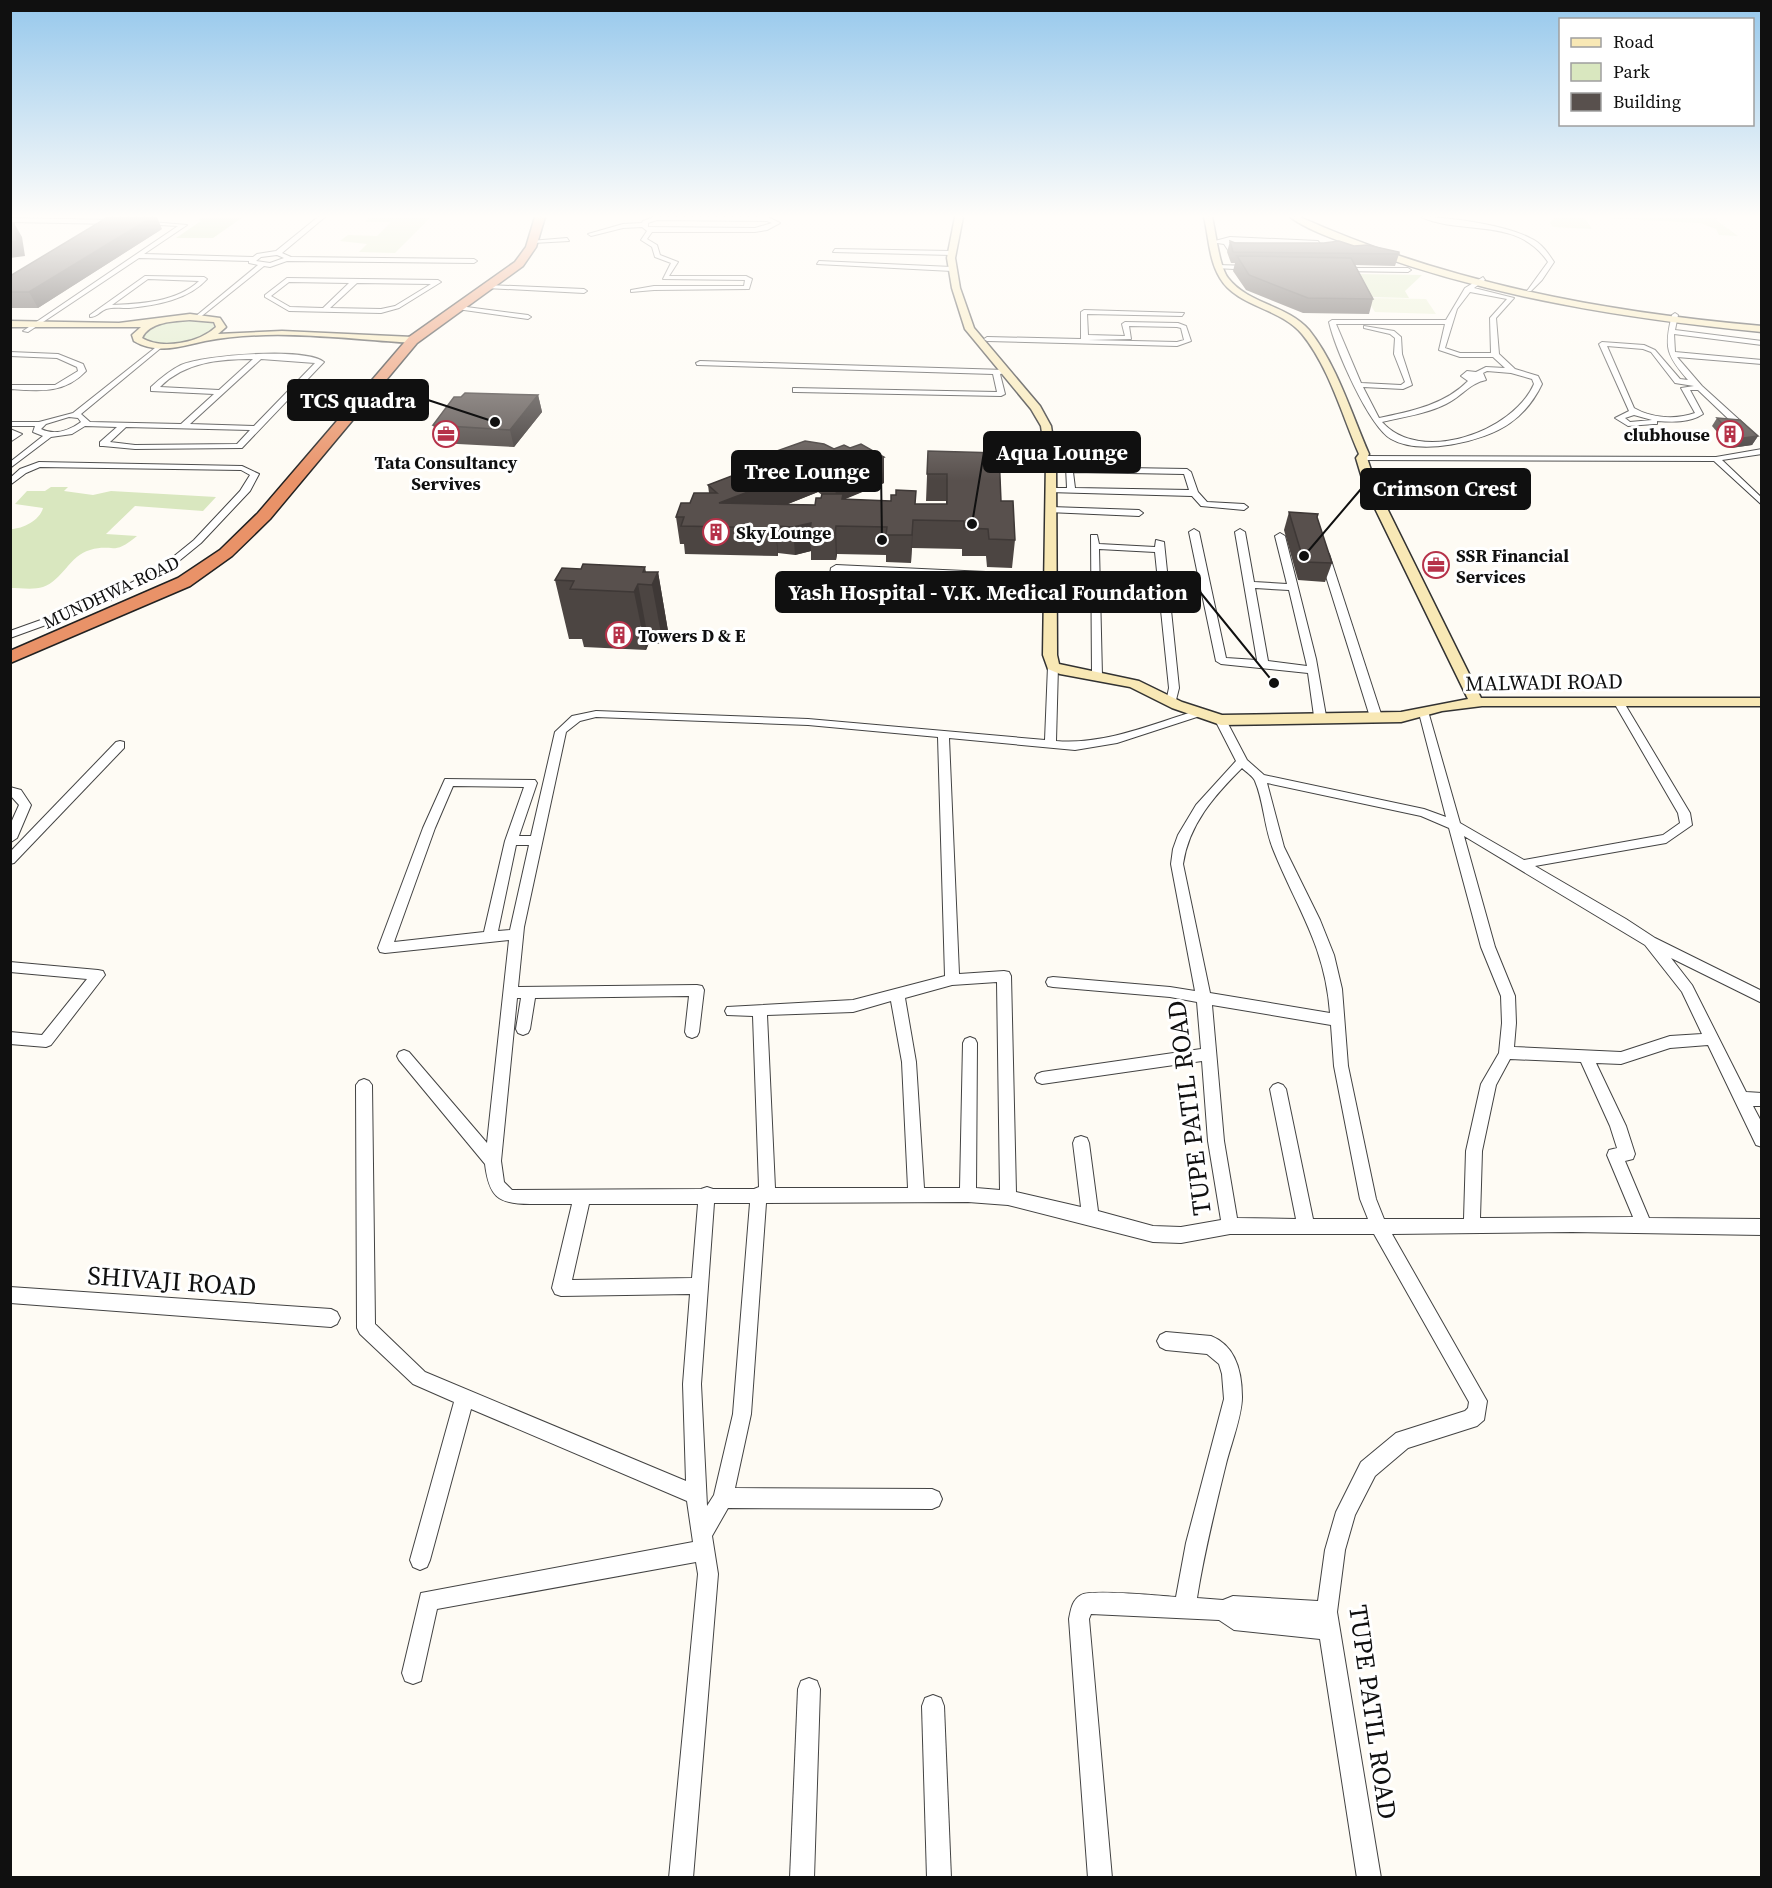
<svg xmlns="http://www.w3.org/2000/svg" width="1772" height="1888" font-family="'Source Serif 4',serif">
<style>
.green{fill:#d9e7bf}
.forest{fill:#bfd6a0}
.pitch{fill:#e8efd0}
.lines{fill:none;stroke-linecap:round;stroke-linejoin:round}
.street-casing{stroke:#434343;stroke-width:2}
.secondary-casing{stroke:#323232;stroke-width:3}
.highway-casing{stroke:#212121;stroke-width:3}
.street{fill:#fff;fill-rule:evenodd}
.secondary{fill:#f8e8b5;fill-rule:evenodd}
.highway{fill:#e99268;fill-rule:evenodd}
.wall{fill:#4c4542;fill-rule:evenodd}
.shaded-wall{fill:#3e3836}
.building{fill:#58504d;stroke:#3e3836;stroke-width:1.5}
.labels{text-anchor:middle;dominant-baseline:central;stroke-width:6;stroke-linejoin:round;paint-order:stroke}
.far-poi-label{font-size:18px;font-weight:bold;fill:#101010;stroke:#fff;text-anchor:start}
.far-street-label{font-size:18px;fill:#101010;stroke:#fff}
.street-label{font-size:21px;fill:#101010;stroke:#fff}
.near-street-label{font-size:26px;fill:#101010;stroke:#fff}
.leader{fill:none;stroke:#101010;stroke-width:2}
.callout-dot{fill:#101010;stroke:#fff;stroke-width:2}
.callout{fill:#101010;stroke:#101010;stroke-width:2}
.callout-label{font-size:22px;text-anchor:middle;font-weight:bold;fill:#fff}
</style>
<rect width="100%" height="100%" fill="#fefbf4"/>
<!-- green -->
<g class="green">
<polygon points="370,217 431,217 395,253 359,252 367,244 340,241 348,235 377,236 391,222 365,222"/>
<polygon points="1555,217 1718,217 1716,220 1738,236 1719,235 1716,229 1700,223 1584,217 1592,229 1553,227 1550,223"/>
<polygon points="1355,274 1422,275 1405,291 1409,298 1369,297"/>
<path d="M189 319 212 322 215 328C197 344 164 350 142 338V335L159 324Z"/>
<path d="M51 487H68L64 491 93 495 111 491 216 497 203 511 135 506 106 534 137 536C112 557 114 543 90 550 69 556 63 580 43 587 34 590 20 588 11 588V529C23 529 40 520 43 508L15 504 27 491H45Z"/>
</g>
<!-- forest -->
<polygon class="forest" points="207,217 243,217 213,238 176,238 201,221 199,219"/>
<!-- pitch -->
<polygon class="pitch" points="1366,298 1426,299 1436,314 1375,312"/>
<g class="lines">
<defs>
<g id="street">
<path d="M318 217H325L282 253 291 257 474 259 477 261 474 263 287 261 270 267 264 266 198 319 196 316 258 265 249 263V261L139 258 28 332 23 331 178 226 142 224 140 221 187 225 144 254 253 257 257 254 276 251ZM277 255 284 258 270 263 256 261 261 257Z"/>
<path d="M654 217H768L780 223 767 230 755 232H652L647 239 657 245 660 255 678 262 669 276H746L752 279 749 289 654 290 631 292V290L654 286H744L745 280 663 279 671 263 655 257 652 247 641 240 647 231 642 227 623 228 591 236 588 234 623 224 642 223 643 221ZM657 220 767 221 772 223 755 228 648 227V223Z"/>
<path d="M1421 217C1449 217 1507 225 1532 239 1542 244 1548 253 1554 262L1542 280 1531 291H1527L1548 262C1517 216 1464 236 1421 217Z"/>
<polygon points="10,218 116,220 119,222 116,224 10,222"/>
<polygon points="1230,237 1318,241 1324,250 1309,252 1309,250 1317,249 1316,245 1229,242 1232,247 1246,249 1244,252 1228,250 1224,244 1211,242"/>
<polygon points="567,238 569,241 533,243 530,241"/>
<polygon points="835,249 951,251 954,253 951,255 833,252"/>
<polygon points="819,261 952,267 955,269 952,271 817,264"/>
<polygon points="1218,265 1252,266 1255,268 1252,270 1216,268"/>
<polygon points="1340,268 1408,268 1411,270 1408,272 1338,271"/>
<path d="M145 276 204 277 207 279C188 300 157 305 129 308 122 308 112 307 106 309 99 312 97 317 90 317V315ZM148 279 199 281C177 302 140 304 112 305Z"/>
<path d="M1483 277 1485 280 1474 288 1514 298 1496 318 1499 354 1515 369 1538 376 1542 384C1535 399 1523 414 1510 423 1484 442 1420 456 1391 439 1368 425 1335 348 1329 322L1332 320H1446L1465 288ZM1470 292 1507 299 1490 318 1491 353H1460L1445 348 1457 309ZM1336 324H1445L1439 350 1460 357H1493L1505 368 1486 367 1476 372 1467 371 1461 376 1468 381C1444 405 1412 411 1379 418L1363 387 1403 389 1412 385 1402 354 1401 337 1394 331 1364 326V328L1390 334 1395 338 1394 354 1405 382 1401 385 1361 383ZM1487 371 1511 373 1532 379 1534 384C1513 432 1420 465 1382 422 1403 417 1426 414 1446 404 1461 397 1470 383 1486 380L1483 373Z"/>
<path d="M287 278 438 280 441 282 399 308 381 313 289 311 265 297V295ZM289 282 349 283 323 308 290 307 271 296ZM357 283 431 284 395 306 381 309 330 308Z"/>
<polygon points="488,285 584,289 587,291 584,293 486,288"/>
<polygon points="459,306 528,315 531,317 528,319 457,309"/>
<path d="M1084 310 1184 313 1182 316 1087 314 1088 335 1125 336 1122 324 1125 322 1178 323 1186 326 1191 341 1177 346 987 341 984 339 987 337 1081 339V312ZM1129 326 1177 327 1181 328 1184 340 1177 342 1088 340 1131 339Z"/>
<path d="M1675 313 1678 315 1675 330 1762 341V345L1674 334 1675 352 1762 360V364L1677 357 1702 386 1745 425V429H1739L1698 390H1690L1703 414C1690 423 1672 422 1657 421V424H1654L1628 426 1615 418 1629 411 1599 344 1602 342 1644 345 1655 350 1680 379 1688 380C1666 355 1664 347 1672 315ZM1607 346 1643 349 1651 352 1675 383 1694 386 1681 388 1695 413C1676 420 1651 418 1634 408ZM1634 415 1652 420 1630 422 1625 418Z"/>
<path d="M160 344 162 347 81 414 90 422 181 424 214 394 151 391V387C161 378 169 371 181 365 204 355 305 347 324 362L242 448 135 449 103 446H100V442L117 427 85 426 72 434 51 437 10 468V462L43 436 33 432 35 426H10V422H39L73 413ZM253 359 219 390 160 387C185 362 219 359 253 359ZM261 359 315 363 254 426 190 424ZM69 417 78 418 81 422C70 430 55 436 41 429L46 424ZM126 427 250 430 237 444 135 445 110 442Z"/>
<path d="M10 352 58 354 83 364 86 371C64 394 40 391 10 389V385H55L78 371 77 367 57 358 10 356Z"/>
<polygon points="700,361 1006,370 1010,372 1000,374 1005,394 1001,396 796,392 793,392 793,388 997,392 993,374 697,365 696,363"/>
<polygon points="10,429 22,434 10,442 12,435"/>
<polygon points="1762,449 1762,454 1722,460 1762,498 1762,505 1714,461 1361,460 1357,458 1361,456 1716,457"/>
<polygon points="39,462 242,466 259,474 250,491 201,543 163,574 101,605 10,638 10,631 94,601 157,570 194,540 240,491 250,475 241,470 40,467 26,473 10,485 10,478 20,469"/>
<path d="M1066 467 1187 469 1191 472 1198 492 1207 502 1244 504 1248 507 1244 510 1201 506 1192 496 1048 492V488H1067ZM1073 472 1184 474 1189 490 1075 488Z"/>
<polygon points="1051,507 1139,510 1143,513 1139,516 1048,512 1047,510"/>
<path d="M1194 529 1199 532 1226 658 1257 660 1235 532 1240 529 1245 532 1254 582 1287 584 1275 536 1280 533 1285 536 1316 659 1326 716 1324 718H1316L1314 716 1308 673 1221 664 1216 661 1189 532ZM1255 588 1289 590 1307 666 1268 661Z"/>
<polygon points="1091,535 1097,535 1099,544 1155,547 1156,540 1164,542 1179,688 1175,704 1167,704 1166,702 1169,688 1155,552 1099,549 1102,676 1097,679 1092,676"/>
<polygon points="1324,551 1329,554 1382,717 1380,719 1372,719 1370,717 1319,554"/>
<polygon points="836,565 1051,575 1056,578 1054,580 840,571 838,585 1050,595 1055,598 1050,601 833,591 828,588 831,568"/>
<path d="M1053 663 1058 666 1056 741C1104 745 1150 725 1195 711H1203L1204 713 1203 715 1117 743 1075 750 949 738 959 974 1004 971 1009 972 1011 976 1016 1192 1081 1207 1073 1143 1075 1138 1081 1136 1087 1138 1089 1143 1098 1211 1153 1226 1181 1227 1221 1220 1208 1141 1202 1061 1042 1084 1037 1082 1035 1078 1037 1074 1042 1072 1201 1049 1197 1002 1170 997 1053 987 1048 986 1046 982 1048 978 1053 977 1170 987 1195 991 1171 864 1173 849 1178 835 1196 805 1236 761 1215 720 1217 718H1225L1247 760 1264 775 1424 809 1446 817 1419 713 1420 711H1428L1460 823 1524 860 1663 835 1680 823 1678 813 1613 701 1618 698 1623 701 1690 813 1692 825 1666 843 1535 866 1626 919 1655 938 1762 991V1003L1671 958 1692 985 1746 1092 1762 1093V1106H1753L1762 1123V1147L1756 1145 1708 1045 1670 1048 1621 1064 1596 1063 1626 1126 1635 1154 1633 1159 1625 1161 1649 1218 1762 1219V1235L1572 1232 1392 1234 1487 1401 1484 1420 1477 1426 1408 1448 1375 1476 1355 1515 1345 1550 1337 1612 1381 1878H1357L1320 1639 1234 1630 1219 1620 1091 1614 1089 1619 1112 1878H1088L1069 1619C1071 1609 1072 1600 1081 1595 1092 1589 1160 1596 1176 1597L1186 1543 1224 1399 1222 1374 1219 1364 1207 1354 1166 1350 1160 1347 1157 1341 1160 1335 1166 1332 1211 1336C1236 1346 1242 1372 1242 1397 1242 1416 1231 1444 1226 1464 1215 1509 1204 1553 1197 1598L1223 1600 1233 1596 1318 1601 1325 1550 1336 1512 1361 1462 1396 1433 1465 1411 1468 1408 1469 1402 1374 1234H1230L1181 1243 1153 1242 1008 1205 968 1202 766 1203 751 1414 735 1488 932 1489 939 1492 942 1499 939 1506 932 1509 728 1508 712 1536 718 1574 693 1878H669L698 1574 696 1562 437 1609 421 1681 413 1684 405 1681 402 1673 421 1593 693 1542 687 1501 471 1409 430 1560 427 1567 420 1570 413 1567 410 1560 454 1402 413 1384 360 1334 357 1328 356 1085 359 1081 364 1079 369 1081 372 1085 375 1324 425 1372 686 1481 683 1384 690 1294 561 1296 555 1294 552 1288 572 1204C558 1204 544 1204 530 1204 497 1204 489 1196 485 1164L399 1060 397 1056 399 1052 404 1050 409 1052 487 1143 509 940 385 953 380 952 378 948 423 828 445 779 535 780 537 783 519 836H531L555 732 572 716 596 711 808 719 1045 740 1048 666ZM596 717 808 725 938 737 945 976 853 1000 727 1007 725 1011 727 1015 753 1016 759 1187 754 1189H713L707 1187 701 1189 512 1190 504 1182 501 1161 517 998H521L516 1029 518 1033 523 1035 528 1033 530 1029 535 998 689 996 685 1032 687 1036 692 1038 697 1036 699 1032 704 990 702 986 697 985 518 987 524 927 566 732 580 721ZM1242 768C1246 772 1253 776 1255 781 1264 802 1264 827 1273 849 1297 909 1325 945 1330 1013L1210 993 1183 864C1189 824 1214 796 1242 768ZM1267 783 1421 816 1449 828 1481 947 1501 996 1502 1023 1499 1053 1481 1084 1466 1151 1464 1219H1384L1376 1199 1348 1066 1342 989 1334 955 1320 920 1284 847ZM453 786 524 787 505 841 484 932 394 942 435 828ZM1464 836 1645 945 1682 992 1702 1034 1670 1036 1621 1052 1514 1047 1516 1023 1515 996 1495 947ZM516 845H529L510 930 498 931ZM997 982 1000 1190 976 1188 977 1043 975 1039 970 1037 965 1039 963 1043 960 1188H924L916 1062 905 998 952 985ZM891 1001 902 1062 908 1188H775L767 1015 853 1012ZM1212 1005 1331 1025 1334 1066 1360 1199 1368 1219H1313L1286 1089 1283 1085 1278 1083 1273 1085 1270 1089 1296 1219 1237 1218 1224 1141ZM1510 1059 1581 1062 1610 1126 1617 1148 1609 1150 1607 1155 1633 1217 1480 1218 1482 1151 1496 1085ZM714 1203H750L733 1414 714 1495 707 1506 701 1384ZM589 1204H698L692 1278 572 1280Z"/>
<polygon points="120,741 124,742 124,748 14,863 10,864 10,852 116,742"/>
<polygon points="10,787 21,790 31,805 17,838 11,842 10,825 19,805 10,795"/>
<polygon points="10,962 98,970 103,971 105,975 51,1045 46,1047 10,1044 10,1032 42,1035 87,979 10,972"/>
<polygon points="10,1287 331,1309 337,1312 340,1318 337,1324 331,1327 10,1303"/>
<polygon points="809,1678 817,1681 820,1689 814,1878 790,1878 798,1689 801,1681"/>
<polygon points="933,1695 941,1698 944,1706 951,1878 927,1878 922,1706 925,1698"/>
</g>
<g id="secondary">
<path d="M955 217H963L955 258 960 288 974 328 1040 406 1051 426 1056 459 1057 655 1059 664 1139 681 1182 702 1222 715 1401 712 1468 699 1365 488 1356 458 1359 454C1342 415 1329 367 1302 334 1281 308 1237 307 1220 278 1209 260 1209 238 1204 217H1212C1216 233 1219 266 1228 278 1248 304 1287 305 1309 330 1337 365 1351 413 1369 454L1367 458 1377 488 1481 698H1762V706H1482L1442 711 1401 722 1221 725 1172 708 1130 687 1060 674 1048 669 1043 655 1046 459 1041 426 1031 409 965 329 952 288 947 258Z"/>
<path d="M1290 217H1300C1447 283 1602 312 1762 326V332C1628 319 1495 298 1369 252 1344 242 1312 233 1290 217Z"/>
<path d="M190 314 220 318 226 327 218 334 282 331 413 337 418 340 413 343C345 339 273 328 205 341 181 346 157 355 134 341L132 335 141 327H10V321L119 323ZM190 320 214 322 216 327C199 343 162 350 142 338 149 322 174 321 190 320Z"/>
</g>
<polygon id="highway" points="535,217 545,217 536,247 523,266 417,343 270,519 232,556 190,586 10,663 10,651 178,578 220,550 258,513 409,337 515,262 526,247"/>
</defs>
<!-- street casing -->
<use href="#street" class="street-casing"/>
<!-- secondary casing -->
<use href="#secondary" class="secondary-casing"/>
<!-- highway casing -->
<use href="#highway" class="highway-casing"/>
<!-- street -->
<use href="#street" class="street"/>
<!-- secondary -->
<use href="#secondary" class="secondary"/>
<!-- highway -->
<use href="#highway" class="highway"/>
</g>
<!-- wall -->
<g class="wall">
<polygon points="162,229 38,308 10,308 10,276"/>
<polygon points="1230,241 1235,243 1354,246 1399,254 1395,266 1355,265 1373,299 1369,314 1303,313 1246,290 1233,271 1235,263 1231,263 1227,252"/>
<polygon points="538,395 542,412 514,447 439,443 433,425"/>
<polygon points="1717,418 1758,436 1752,445 1731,448 1712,426"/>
<path d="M850 448 884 457V483L844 499 916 504H946V501H926L928 451 1001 501 1015 540 1012 568 987 567 986 556H962V549L912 548 911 563 886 562V555L837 554 836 560H811V551L795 555 778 553V556L685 554 684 544H680L676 517 690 503 709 493 708 485 758 466 757 458 834 449ZM818 492 822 495 821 498 815 505 788 504Z"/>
<polygon points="1289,512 1317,518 1332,563 1325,582 1298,580 1284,530"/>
<polygon points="645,567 646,572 658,572 668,631 663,644 649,643 646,650 584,647 582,639 569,639 555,580 581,569"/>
</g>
<!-- shaded-wall -->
<g class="shaded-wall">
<polygon points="152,217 157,217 162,229 38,308 29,292"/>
<polygon points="14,223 22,237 25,256 10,258 10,242"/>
<polygon points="538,395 542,412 514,447 510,430"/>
<polygon points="1758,436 1752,445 1731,448 1736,439"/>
<polygon points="884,457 884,483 836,503 835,476"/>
<polygon points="816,466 818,492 730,527 719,503"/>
<polygon points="913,520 912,548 911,563 912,535"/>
<polygon points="811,523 810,532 811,551 795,555 793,527"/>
<polygon points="776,526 778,553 778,556 775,528"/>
<polygon points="836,526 837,554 836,560 835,533"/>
<polygon points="658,572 668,631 663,644 652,585"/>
<polygon points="638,584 649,643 646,650 634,592"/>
</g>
<!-- building -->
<g class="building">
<polygon points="108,217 152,217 29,292 10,292 10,276"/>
<polygon points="10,222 14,223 17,241 10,242"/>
<polygon points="1230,241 1235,243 1324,243 1339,241 1354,246 1367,245 1399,252 1399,254 1233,252"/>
<polygon points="1237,256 1351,258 1373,299 1308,298 1249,275"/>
<polygon points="465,393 538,395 510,430 433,425 454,397 461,397"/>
<polygon points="1717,418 1740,420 1758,436 1736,439"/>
<polygon points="805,441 824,444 834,449 844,445 850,448 861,444 884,457 835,476 816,466 719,503 815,505 816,498 821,498 822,494 843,494 842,499 891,501 891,495 896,495 896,490 916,491 915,504 947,504 947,474 927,474 928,451 999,453 1001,501 1013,501 1015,540 989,539 988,529 964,528 964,521 913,520 912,535 886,535 887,527 836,526 835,533 810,532 811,523 793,527 776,526 775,528 681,526 684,517 676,517 681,503 690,503 694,493 717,493 708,485 763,464 757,458"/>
<polygon points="1289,512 1318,514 1317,517 1332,563 1304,562"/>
<polygon points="583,564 645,567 643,572 658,572 652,585 638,584 634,592 570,589 574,581 555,580 562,568 581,569"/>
</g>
<!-- sky -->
<linearGradient id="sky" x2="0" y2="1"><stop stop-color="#96c8ec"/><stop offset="0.45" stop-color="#fffdfa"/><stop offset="1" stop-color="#fffdfa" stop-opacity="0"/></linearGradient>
<rect width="1772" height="481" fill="url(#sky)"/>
<!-- icons -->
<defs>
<symbol id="office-ring" viewBox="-11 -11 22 22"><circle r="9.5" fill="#fff" stroke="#b63249" stroke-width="1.5"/><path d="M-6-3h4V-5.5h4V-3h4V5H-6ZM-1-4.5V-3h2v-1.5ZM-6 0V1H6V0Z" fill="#b63249"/></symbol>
<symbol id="building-ring" viewBox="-11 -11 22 22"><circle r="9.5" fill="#fff" stroke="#b63249" stroke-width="1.5"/><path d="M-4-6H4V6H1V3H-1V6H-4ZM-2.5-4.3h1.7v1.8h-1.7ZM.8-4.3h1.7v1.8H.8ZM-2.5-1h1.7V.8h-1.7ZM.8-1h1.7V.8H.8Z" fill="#b63249"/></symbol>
</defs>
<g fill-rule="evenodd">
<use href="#office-ring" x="431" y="419" width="30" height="30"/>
<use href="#building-ring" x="1715" y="419" width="30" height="30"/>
<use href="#building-ring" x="701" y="517" width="30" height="30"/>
<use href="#office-ring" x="1421" y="550" width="30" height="30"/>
<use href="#building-ring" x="604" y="620" width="30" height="30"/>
</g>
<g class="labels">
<!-- far-poi labels -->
<g class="far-poi-label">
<text x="1710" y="434" text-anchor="end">clubhouse</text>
<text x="446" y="462" text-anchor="middle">Tata Consultancy<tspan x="446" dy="21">Servives</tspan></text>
<text x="736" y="532">Sky Lounge</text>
<text x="1456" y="555">SSR Financial<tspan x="1456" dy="21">Services</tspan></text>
<text x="638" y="635">Towers D &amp; E</text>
</g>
<!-- far-street labels -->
<g class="far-street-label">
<text transform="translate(111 592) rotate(-25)">MUNDHWA ROAD</text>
</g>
<!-- street labels -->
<g class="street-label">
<text transform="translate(1544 682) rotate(-1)">MALWADI ROAD</text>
</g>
<!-- near-street labels -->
<g class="near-street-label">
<text transform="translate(1189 1108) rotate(-97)">TUPE PATIL ROAD</text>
<text transform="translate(172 1281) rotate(4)">SHIVAJI ROAD</text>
<text transform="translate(1373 1712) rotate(82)">TUPE PATIL ROAD</text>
</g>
</g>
<!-- callouts -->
<path class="leader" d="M495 422L428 400M972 524L984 452M882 540L881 471M1304 556L1361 489M1274 683L1200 592"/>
<g class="callout-dot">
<circle cx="495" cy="422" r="6"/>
<circle cx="972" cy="524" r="6"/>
<circle cx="882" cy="540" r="6"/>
<circle cx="1304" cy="556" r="6"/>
<circle cx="1274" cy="683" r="6"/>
</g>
<g class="callout">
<rect x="288" y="380" width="140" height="40" rx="6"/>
<rect x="984" y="432" width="156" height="40" rx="6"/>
<rect x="732" y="451" width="149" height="40" rx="6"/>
<rect x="1361" y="469" width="169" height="40" rx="6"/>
<rect x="776" y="572" width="424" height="40" rx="6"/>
</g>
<g class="callout-label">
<text x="358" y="408">TCS quadra</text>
<text x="1062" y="460">Aqua Lounge</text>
<text x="807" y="479">Tree Lounge</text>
<text x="1445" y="496">Crimson Crest</text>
<text x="988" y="600">Yash Hospital - V.K. Medical Foundation</text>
</g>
<!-- border -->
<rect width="1772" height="1888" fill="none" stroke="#101010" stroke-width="24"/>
<!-- legend -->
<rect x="1559" y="18" width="195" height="108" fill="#ffffff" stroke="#9f9f9f" stroke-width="1.5"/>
<rect x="1571" y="38" width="30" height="9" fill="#f8e8b5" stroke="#9f9f9f" stroke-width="1.5"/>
<text x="1613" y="48" font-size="18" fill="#101010">Road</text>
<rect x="1571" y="63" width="30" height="18" fill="#d9e7bf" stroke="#9f9f9f" stroke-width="1.5"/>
<text x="1613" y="78" font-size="18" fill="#101010">Park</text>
<rect x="1571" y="93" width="30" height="18" fill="#58504d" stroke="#9f9f9f" stroke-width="1.5"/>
<text x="1613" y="108" font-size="18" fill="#101010">Building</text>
</svg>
